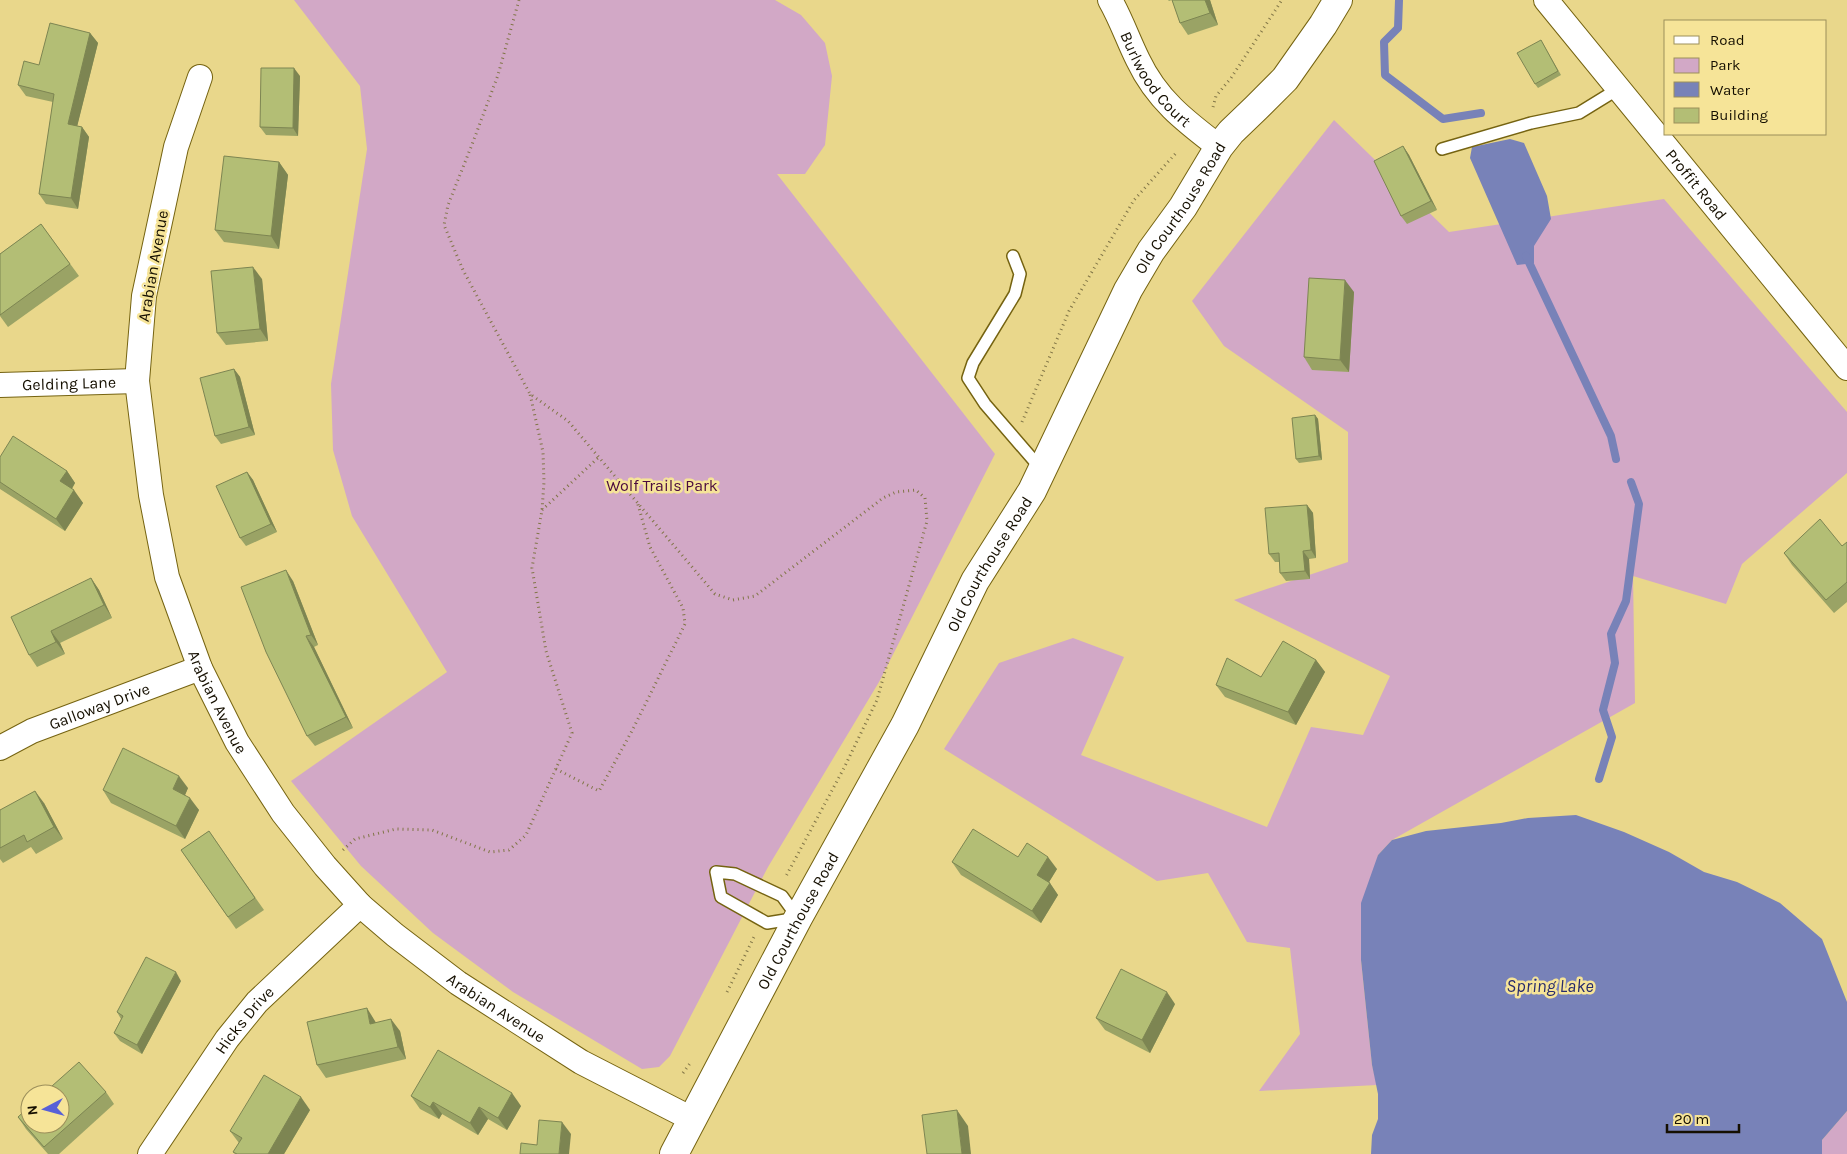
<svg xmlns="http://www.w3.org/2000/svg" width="1847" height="1154" font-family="Karla,sans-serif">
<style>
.green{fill:#d2a8c6}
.water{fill:#7882b8}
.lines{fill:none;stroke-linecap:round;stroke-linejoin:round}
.stream{stroke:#7882b8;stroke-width:8}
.service-casing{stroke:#756311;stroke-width:14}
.minor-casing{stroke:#756311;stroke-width:26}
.tertiary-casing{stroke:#756311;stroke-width:30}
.path{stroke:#817547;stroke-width:3;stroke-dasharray:1 4;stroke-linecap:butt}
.service{stroke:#fff;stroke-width:11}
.minor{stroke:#fff;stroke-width:24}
.tertiary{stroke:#fff;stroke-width:28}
.wall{fill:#9aa365}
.shaded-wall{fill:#7d8552}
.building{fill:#b3be75;stroke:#7d8552}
.labels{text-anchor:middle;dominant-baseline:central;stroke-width:5;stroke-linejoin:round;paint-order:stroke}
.street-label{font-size:16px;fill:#150f00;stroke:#f6e498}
.park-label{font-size:16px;fill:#4a0a3f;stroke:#f6e498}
.water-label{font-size:18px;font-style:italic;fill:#272b6c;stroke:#f6e498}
</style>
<rect width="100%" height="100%" fill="#e9d78b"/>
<!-- green -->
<g class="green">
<polygon points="294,0 775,0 801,15 825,43 832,76 825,145 805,174 777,174 995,454 879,682 768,867 670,1056 659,1067 642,1069 513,992 433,933 361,866 291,781 447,672 352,516 333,450 331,384 367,149 360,86"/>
<polygon points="1334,120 1449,232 1664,199 1847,412 1847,473 1742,564 1726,604 1633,576 1635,703 1392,840 1378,855 1361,960 1372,1065 1377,1085 1259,1091 1300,1034 1290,948 1247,942 1208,873 1157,881 944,749 999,663 1073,638 1124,657 1081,755 1267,827 1311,727 1363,735 1390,676 1234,600 1348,562 1348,432 1224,346 1192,301"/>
<polygon points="1847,1111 1847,1154 1822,1154 1822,1140"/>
</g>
<!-- water -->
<g class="water">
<polygon points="1510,139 1524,143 1547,196 1551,219 1534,246 1534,263 1517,265 1470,158 1472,147"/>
<polygon points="1576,815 1624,832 1669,852 1704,872 1737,882 1780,903 1822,939 1847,1002 1847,1111 1822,1140 1822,1154 1371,1154 1372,1135 1378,1119 1378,1094 1372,1065 1361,960 1361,903 1378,855 1392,840 1426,831 1501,823 1528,818"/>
</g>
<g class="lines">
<!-- stream -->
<g class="stream">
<polyline points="1399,0 1398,28 1384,42 1385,75 1443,119 1481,113"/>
<polyline points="1526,256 1611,436 1616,459"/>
<polyline points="1599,779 1612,737 1603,710 1615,663 1611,634 1626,601 1639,504 1631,482"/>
</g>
<defs>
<g id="service">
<polyline points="1442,149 1531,123 1579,113 1618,89"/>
<polyline points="1013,256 1020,274 1015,294 973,363 968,378 985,404 1042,470"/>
<polygon points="716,872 735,874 782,896 798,918 767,923 721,897"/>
</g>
<g id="minor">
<path id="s1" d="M1110 0C1121 19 1128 40 1138 60 1157 100 1185 121 1219 147"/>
<path id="s2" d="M1546 0 1847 368"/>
<path id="s3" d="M200 77 176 147 144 296 137 381 151 495 167 577 200 668 237 742 283 813 325 866 360 905 395 935 458 983 581 1062 692 1119"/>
<path id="s4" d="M0 385 137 381"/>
<path id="s5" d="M0 748 32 731 200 668"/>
<path id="s6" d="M150 1154 227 1039 257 1002 360 905"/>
</g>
<g id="tertiary">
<path id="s7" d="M674 1154 798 918 905 725 975 581 1032 491 1128 290 1151 251 1183 207 1219 147 1231 132 1256 108 1285 79 1323 25 1338 0"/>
</g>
</defs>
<!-- service casing -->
<use href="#service" class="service-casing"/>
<!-- minor casing -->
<use href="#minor" class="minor-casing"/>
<!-- tertiary casing -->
<use href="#tertiary" class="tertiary-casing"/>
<!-- path -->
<g class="path">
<polyline points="519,0 498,75 473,142 448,205 444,225 463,270 530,394 568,421 715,594 733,600 755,596 883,498 896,492 916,490 925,498 927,521 877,700 844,768 785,878"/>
<polyline points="1213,107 1216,96 1231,78 1282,0"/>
<polyline points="1022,422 1069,311 1134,200 1176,153"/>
<polyline points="542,510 600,456"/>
<polyline points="556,769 599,791 633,729 685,624 683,608 650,547 637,501"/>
<polyline points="343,850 355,839 396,829 432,830 490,852 509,850 526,835 572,733 546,651 532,568 542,510 544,482 543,452 530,394"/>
<polyline points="727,992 755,935"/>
<polyline points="683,1073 691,1062"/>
</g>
<!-- service -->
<use href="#service" class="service"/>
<!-- minor -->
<use href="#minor" class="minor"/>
<!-- tertiary -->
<use href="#tertiary" class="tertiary"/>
</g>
<!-- wall -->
<g class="wall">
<polygon points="1168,0 1210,0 1218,25 1188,35 1180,23 1172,0 1169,1"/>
<polygon points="90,33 98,43 77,126 82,127 89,137 78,209 46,204 39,194 53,102 26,96 18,85 39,65"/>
<polygon points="1541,40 1561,75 1538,88 1535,84"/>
<polygon points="300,76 298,136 266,135 260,127"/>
<polygon points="1403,146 1409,155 1437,210 1407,224 1401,216"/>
<polygon points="279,162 288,175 279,249 224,242 215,230"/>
<polygon points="41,224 79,276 8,327 0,316 0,254"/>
<polygon points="262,279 268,341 226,345 217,333"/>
<polygon points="1354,292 1349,372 1312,370 1304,357"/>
<polygon points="234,369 240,377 255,435 221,444 215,436"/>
<polygon points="1315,415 1318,419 1322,460 1299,463 1296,459"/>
<polygon points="0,457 67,471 75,483 72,489 83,503 65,531 0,489"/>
<polygon points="247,472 253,480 277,532 246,546 240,538"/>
<polygon points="1307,505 1313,513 1316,558 1309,559 1310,579 1286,581 1280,573 1279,562 1275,562 1269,554"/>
<polygon points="1847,542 1847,602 1834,613 1792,565 1784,553 1842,546"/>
<polygon points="91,578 99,590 112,618 60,643 65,654 37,667 29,655"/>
<polygon points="293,581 318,645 314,647 353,728 315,746 307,736"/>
<polygon points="1316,660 1325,672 1296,725 1225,697 1216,685 1261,677"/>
<polygon points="188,788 185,795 199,810 185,839 111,803 103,790"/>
<polygon points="44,803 63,839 36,854 31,847 3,863 0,859 0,810"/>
<polygon points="209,831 264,910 236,929 181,850"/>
<polygon points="1018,857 1057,869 1049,882 1058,895 1041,923 961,875 952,862"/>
<polygon points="181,981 142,1054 120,1041 114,1033 121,1019 117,1012"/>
<polygon points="1175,1004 1150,1053 1105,1030 1096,1018"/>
<polygon points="375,1021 376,1023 400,1031 406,1059 326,1078 317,1065"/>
<polygon points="106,1092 114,1104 59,1154 48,1154 26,1129 18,1117"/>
<polygon points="411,1096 521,1106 507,1130 488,1119 478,1135 442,1114 439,1119 420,1109"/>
<polygon points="310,1110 284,1154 235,1154 233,1152 239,1143 230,1131"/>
</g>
<!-- shaded-wall -->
<g class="shaded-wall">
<polygon points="1205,0 1210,0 1218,25 1210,13"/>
<polygon points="90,33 98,43 75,135 68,124"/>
<polygon points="294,68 300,76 298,136 293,128"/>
<polygon points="82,127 89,137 78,209 71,198"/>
<polygon points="1403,146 1409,155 1437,210 1431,201"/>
<polygon points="279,162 288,175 279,249 271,236"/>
<polygon points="253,267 262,279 268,341 260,329"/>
<polygon points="1345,280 1354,292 1349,372 1340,360"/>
<polygon points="234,369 240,377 255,435 249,427"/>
<polygon points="1315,415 1318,419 1322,460 1319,456"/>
<polygon points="67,471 75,483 69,493 60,481"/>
<polygon points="247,472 253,480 277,532 271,524"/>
<polygon points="74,490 83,503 65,531 56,519"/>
<polygon points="1307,505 1313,513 1316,558 1311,550"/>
<polygon points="1303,551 1309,559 1310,579 1305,571"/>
<polygon points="286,570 293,581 318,645 311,635"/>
<polygon points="91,578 99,590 112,618 104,605"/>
<polygon points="51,631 60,643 65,654 56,642"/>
<polygon points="306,636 314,647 353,728 346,717"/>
<polygon points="1316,660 1325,672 1296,725 1288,712"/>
<polygon points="179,776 188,788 182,802 173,789"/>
<polygon points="35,791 44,803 63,839 54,827"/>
<polygon points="190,798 199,810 185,839 176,826"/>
<polygon points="1048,857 1057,869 1046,887 1037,875"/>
<polygon points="1050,883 1058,895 1041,923 1032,911"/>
<polygon points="176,972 181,981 142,1054 137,1045"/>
<polygon points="1167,992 1175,1004 1150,1053 1142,1040"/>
<polygon points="367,1008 375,1021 379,1036 370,1024"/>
<polygon points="391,1019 400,1031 406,1059 398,1047"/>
<polygon points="512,1093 521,1106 507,1130 498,1118"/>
<polygon points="301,1097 310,1110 284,1154 268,1154"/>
<polygon points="433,1102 442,1114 439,1119 430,1107"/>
<polygon points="479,1107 488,1119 478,1135 470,1123"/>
<polygon points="957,1110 968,1126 971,1154 962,1154"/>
<polygon points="562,1122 571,1134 569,1154 559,1154"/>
</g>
<!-- building -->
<g class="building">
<polygon points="1172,0 1205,0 1210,13 1180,23"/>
<polygon points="50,23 90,33 68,124 82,127 71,198 39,194 54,94 18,85 24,61 39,65"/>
<polygon points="1541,40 1558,71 1535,84 1517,53"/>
<polygon points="261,68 294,68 293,128 260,127"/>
<polygon points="1403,146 1431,201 1401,216 1374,161"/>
<polygon points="224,156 279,162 271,236 215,230"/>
<polygon points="41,224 70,264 0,315 0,254"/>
<polygon points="253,267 260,329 217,333 211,271"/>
<polygon points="1309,278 1345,280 1340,360 1304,357"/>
<polygon points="234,369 249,427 215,436 200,378"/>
<polygon points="1315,415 1319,456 1296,459 1292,418"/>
<polygon points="13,436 67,471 60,481 74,490 56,519 0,482 0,457"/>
<polygon points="247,472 271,524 240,538 216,486"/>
<polygon points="1307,505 1311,550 1303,551 1305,571 1280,573 1279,553 1269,554 1265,508"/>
<polygon points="1820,519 1842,546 1847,542 1847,582 1826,600 1784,553"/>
<polygon points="286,570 311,635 306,636 346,717 307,736 266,652 241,587"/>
<polygon points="91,578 104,605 51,631 56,642 29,655 11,617"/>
<polygon points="1283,641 1316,660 1288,712 1216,685 1227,658 1261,677"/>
<polygon points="123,748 179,776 173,789 190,798 176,826 103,790"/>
<polygon points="35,791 54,827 27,842 24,835 0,848 0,810"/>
<polygon points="973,829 1018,857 1027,843 1048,857 1037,875 1050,883 1032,911 952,862"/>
<polygon points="209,831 255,898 228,917 181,850"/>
<polygon points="146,957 176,972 137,1045 114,1033 123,1016 117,1012"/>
<polygon points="1121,969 1167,992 1142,1040 1096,1018"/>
<polygon points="367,1008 370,1024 391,1019 398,1047 317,1065 307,1022"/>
<polygon points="438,1050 512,1093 498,1118 479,1107 470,1123 433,1102 430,1107 411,1096"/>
<polygon points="79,1062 106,1092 44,1147 18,1117 30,1106 30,1124 60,1124 60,1094 43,1094"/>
<polygon points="264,1075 301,1097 268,1154 237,1154 233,1152 242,1138 230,1131"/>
<polygon points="957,1110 962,1154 927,1154 922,1115"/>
<polygon points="539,1120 562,1122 559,1154 520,1154 521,1143 537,1145"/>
</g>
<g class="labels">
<!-- street labels -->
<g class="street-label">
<text stroke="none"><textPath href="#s1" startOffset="92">Burlwood Court</textPath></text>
<text stroke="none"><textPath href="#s2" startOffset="238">Proffit Road</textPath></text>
<text stroke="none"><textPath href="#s7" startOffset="1074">Old Courthouse Road</textPath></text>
<text transform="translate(153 266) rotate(-80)">Arabian Avenue</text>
<text stroke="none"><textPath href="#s4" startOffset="69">Gelding Lane</textPath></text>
<text stroke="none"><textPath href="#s7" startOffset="669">Old Courthouse Road</textPath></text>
<text stroke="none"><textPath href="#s3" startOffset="645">Arabian Avenue</textPath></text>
<text stroke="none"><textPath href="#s5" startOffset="108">Galloway Drive</textPath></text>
<text stroke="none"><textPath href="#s7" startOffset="264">Old Courthouse Road</textPath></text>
<text stroke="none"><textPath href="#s3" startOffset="1065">Arabian Avenue</textPath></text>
<text stroke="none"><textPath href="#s6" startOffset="164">Hicks Drive</textPath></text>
</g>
<!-- park labels -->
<g class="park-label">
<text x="662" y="485">Wolf Trails Park</text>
</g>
<!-- water labels -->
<g class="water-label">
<text x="1550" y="986">Spring Lake</text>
</g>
</g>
<!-- legend -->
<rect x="1664" y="20" width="162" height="115" fill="#f6e498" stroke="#9c8f5b"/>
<rect x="1674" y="36" width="25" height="8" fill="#ffffff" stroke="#9c8f5b"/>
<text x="1710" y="45" font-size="15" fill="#150f00">Road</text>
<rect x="1674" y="58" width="25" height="15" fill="#d2a8c6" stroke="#9c8f5b"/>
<text x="1710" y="70" font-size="15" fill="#150f00">Park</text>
<rect x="1674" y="82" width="25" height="15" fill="#7882b8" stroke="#9c8f5b"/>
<text x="1710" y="95" font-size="15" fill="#150f00">Water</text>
<rect x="1674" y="108" width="25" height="15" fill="#b3be75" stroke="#9c8f5b"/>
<text x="1710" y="120" font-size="15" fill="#150f00">Building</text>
<!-- north arrow -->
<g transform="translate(45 1109) rotate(264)"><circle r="24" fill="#f6e498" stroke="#9c8f5b"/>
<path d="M0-4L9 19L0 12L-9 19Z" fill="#5860d7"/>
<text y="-8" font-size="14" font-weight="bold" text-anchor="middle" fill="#150f00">N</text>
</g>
<!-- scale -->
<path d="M1667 1124v8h72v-8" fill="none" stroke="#150f00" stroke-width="2.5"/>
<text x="1674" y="1124" font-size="15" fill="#150f00" stroke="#f6e498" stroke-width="4" paint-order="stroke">20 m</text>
</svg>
